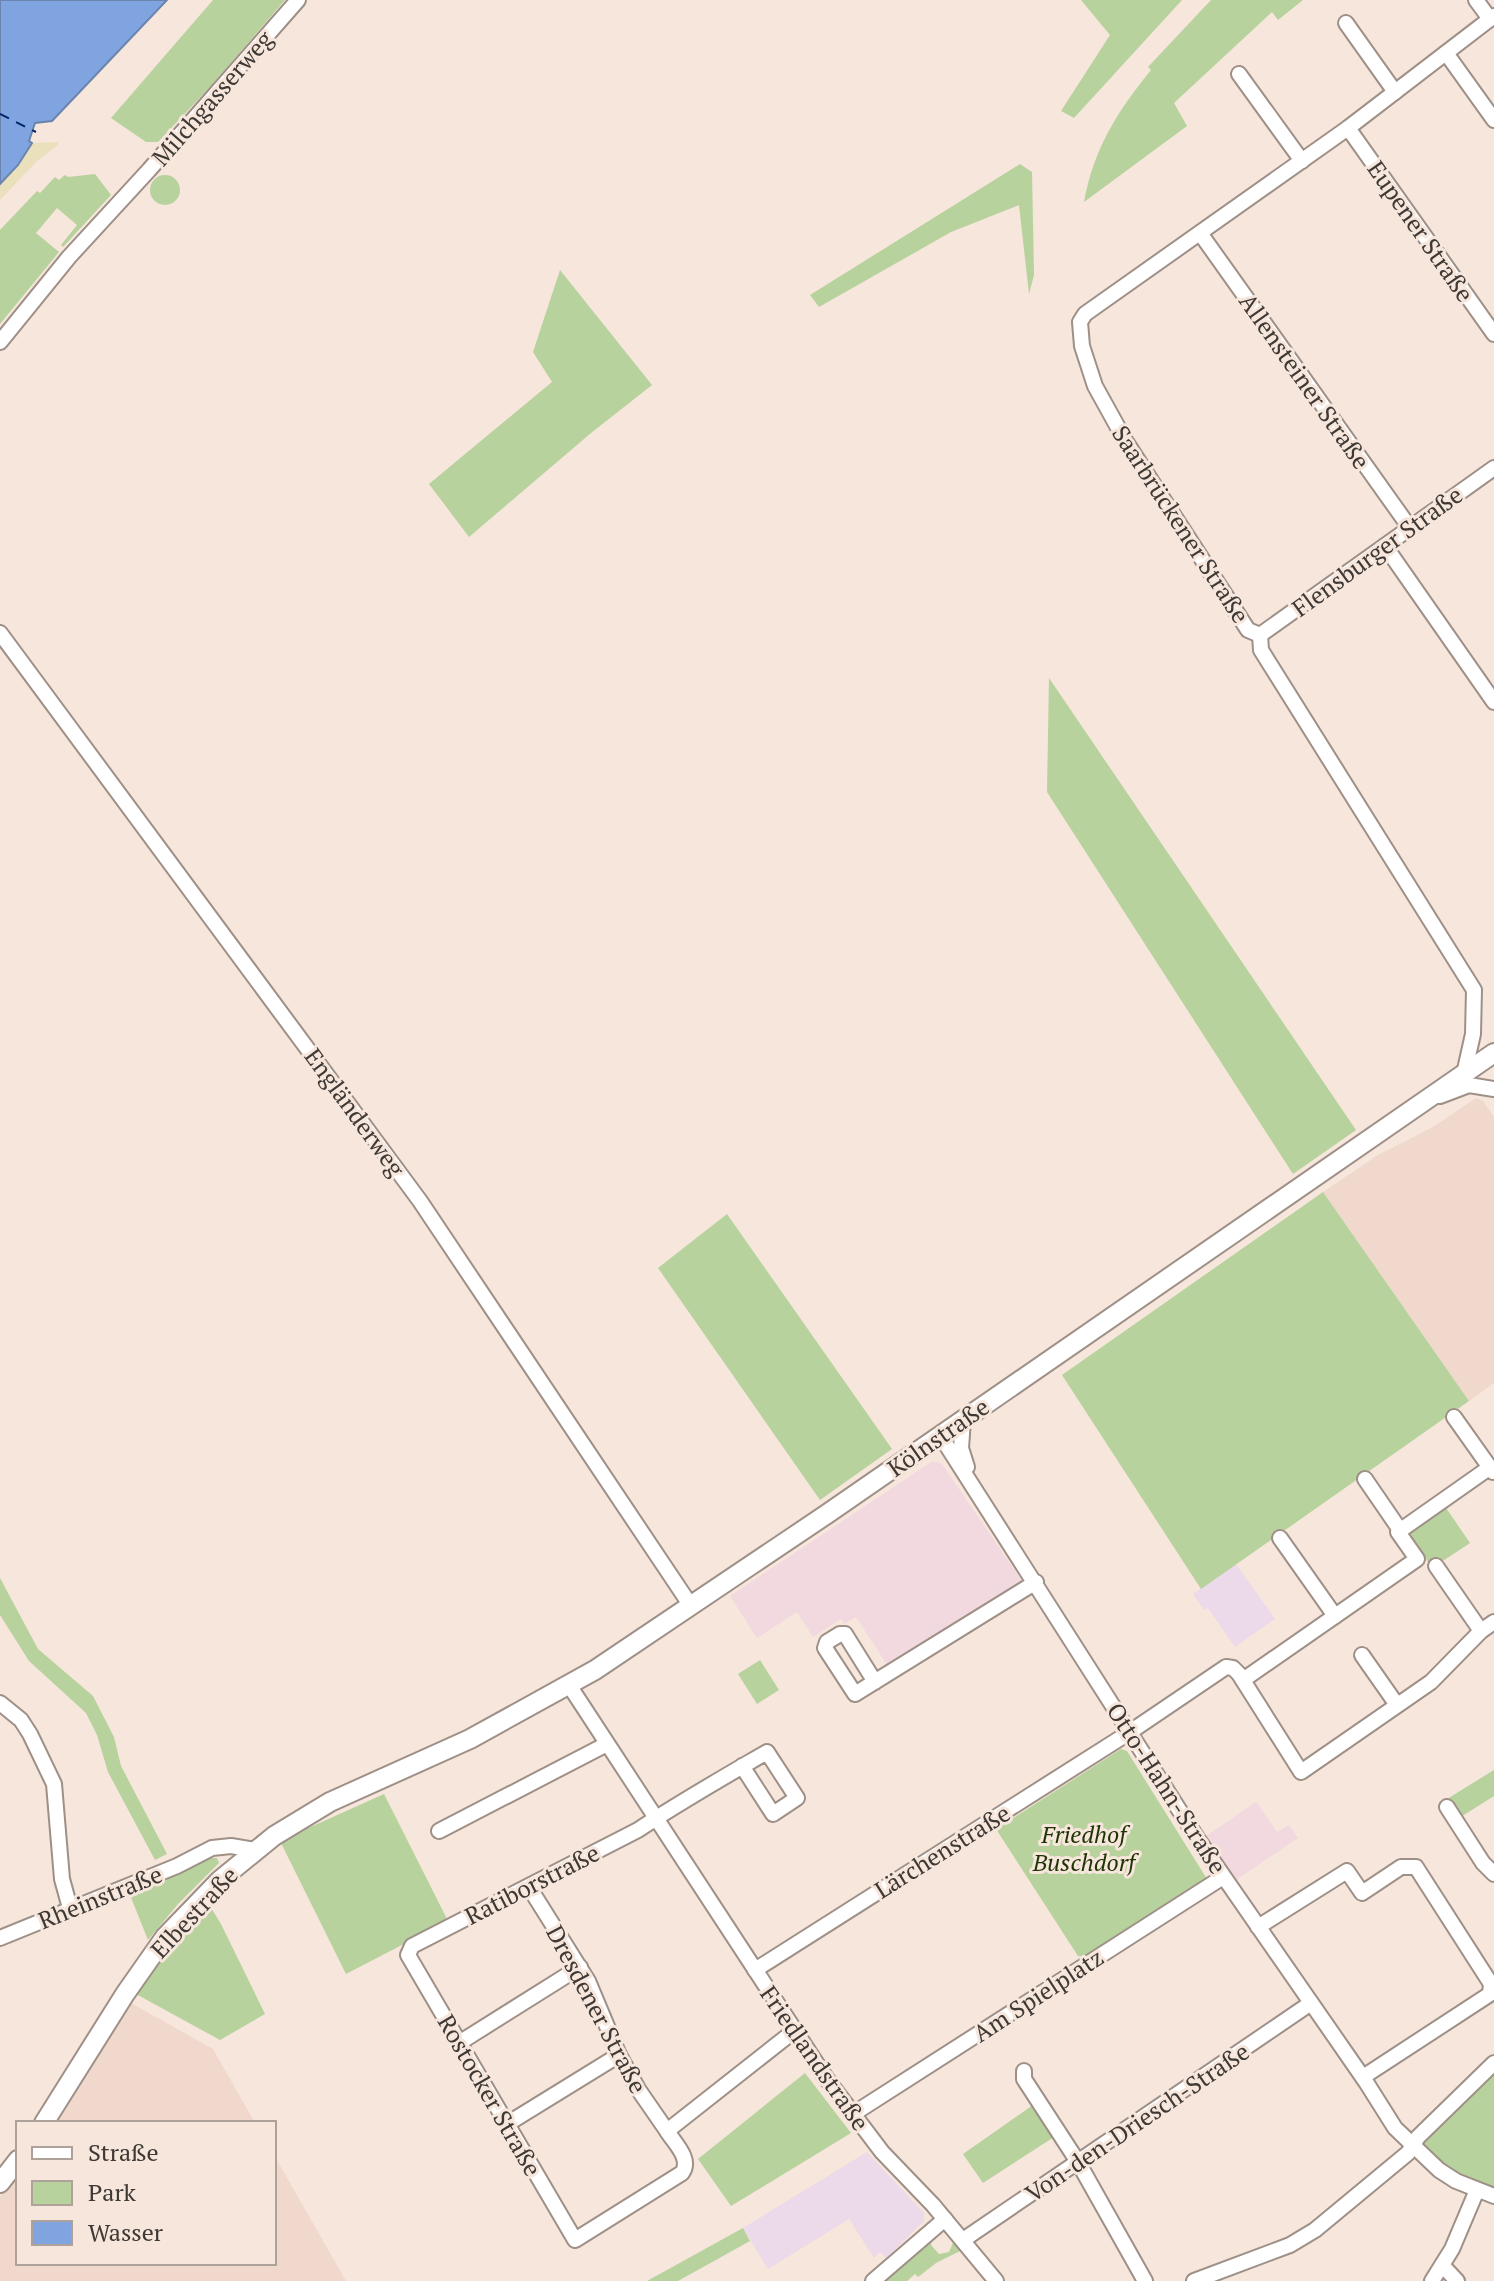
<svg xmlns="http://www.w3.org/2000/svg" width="1494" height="2281" font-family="'PT Serif',serif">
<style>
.commercial{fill:#f2d8df}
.built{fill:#f0d9cc}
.education{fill:#ecd9e9}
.green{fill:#b7d29d}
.sand{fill:#eae0bb}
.water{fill:#7fa4e0;stroke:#6c84ad;stroke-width:2}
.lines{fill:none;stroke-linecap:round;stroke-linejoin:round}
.ferry{stroke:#00276b;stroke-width:2;stroke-dasharray:10 8;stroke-linecap:butt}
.minor-casing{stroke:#9f9087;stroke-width:18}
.major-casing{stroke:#9f9087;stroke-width:22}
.minor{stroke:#fff;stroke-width:14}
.major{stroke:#fff;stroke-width:18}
.labels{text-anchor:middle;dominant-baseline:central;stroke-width:6;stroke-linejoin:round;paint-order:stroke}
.street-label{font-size:24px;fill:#3f3935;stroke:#f6e6dc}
.park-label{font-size:24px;font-style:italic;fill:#1f3403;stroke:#f6e6dc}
</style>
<rect width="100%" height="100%" fill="#f6e6dc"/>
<!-- commercial -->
<g class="commercial">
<polygon points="933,1461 942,1464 1022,1581 888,1666 856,1617 844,1624 841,1619 813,1637 797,1612 757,1638 730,1596"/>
<polygon points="1256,1802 1277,1832 1289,1825 1298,1838 1236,1880 1206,1836"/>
</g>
<!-- built -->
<g class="built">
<polygon points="1476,1098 1483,1101 1494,1117 1494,1383 1469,1401 1323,1192 1378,1155 1433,1127"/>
<polygon points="131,2003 213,2049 255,2123 55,2123"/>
<polygon points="274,2155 346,2281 0,2281 0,2196 18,2175 18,2263 274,2263"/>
</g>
<!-- education -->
<g class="education">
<polygon points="1236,1564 1275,1619 1235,1647 1208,1608 1204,1610 1193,1594"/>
<polygon points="867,2152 924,2213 924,2221 886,2258 880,2252 874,2258 849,2219 768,2269 743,2228"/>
</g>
<!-- green -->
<g class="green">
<polygon points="213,0 285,0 210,87 158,142 146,142 111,118"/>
<polygon points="1081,0 1182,0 1074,118 1061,111 1110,35"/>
<path d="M1211 0H1303L1278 20 1272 12 1174 103 1187 126 1084 202C1094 148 1117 112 1151 70L1148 67Z"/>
<polygon points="1020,164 1032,172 1034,275 1029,294 1019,205 951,232 819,307 810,295"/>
<polygon points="95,174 111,195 63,247 61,245 77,225 57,208 36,233 59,252 0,324 0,230 37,191 40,193 55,177 59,180 65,175 68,177"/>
<circle cx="165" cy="190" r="15"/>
<polygon points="560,270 652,385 591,433 469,537 429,484 552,382 533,352"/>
<polygon points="1049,678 1356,1130 1293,1174 1047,792"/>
<polygon points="1323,1192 1469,1401 1201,1589 1062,1375"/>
<polygon points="727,1214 892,1449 820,1500 658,1268"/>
<polygon points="1444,1505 1470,1543 1432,1568 1409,1532 1416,1525 1419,1528 1435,1516 1433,1512"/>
<polygon points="0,1578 38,1649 93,1696 114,1737 121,1766 167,1854 155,1860 108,1772 97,1735 86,1713 29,1661 0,1615"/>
<polygon points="760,1660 779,1690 757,1704 738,1674"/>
<polygon points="1121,1749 1127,1751 1207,1879 1084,1957 1078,1956 996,1829"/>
<polygon points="1494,1770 1494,1796 1459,1818 1447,1799"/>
<polygon points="384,1794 448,1921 346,1974 281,1843 304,1830"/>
<polygon points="208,1858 217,1858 219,1863 178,1904 148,1940 128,1890"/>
<polygon points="208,1903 221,1924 265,2014 220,2040 136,1994 169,1944"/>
<path d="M1494 2071V2188C1469 2180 1435 2166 1422 2142Z"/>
<polygon points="805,2073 851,2133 731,2206 698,2159"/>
<polygon points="1033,2105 1054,2137 983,2183 963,2154"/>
<polygon points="743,2228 750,2241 678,2281 647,2281"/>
<polygon points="932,2239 931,2245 939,2254 949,2252 954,2241 962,2250 936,2263 918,2277 915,2274 907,2281 884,2281"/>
</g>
<!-- sand -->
<polygon class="sand" points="58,142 58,145 37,161 0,200 0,184 18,165 32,143"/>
<!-- water -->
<polygon class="water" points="0,0 167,0 52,121 35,123 29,141 32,143 18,165 0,184"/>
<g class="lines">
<!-- ferry -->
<polyline class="ferry" points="0,114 36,132"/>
<defs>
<g id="minor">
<polyline points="1476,0 1490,19"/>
<polyline points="1346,23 1395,92"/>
<polyline points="1446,53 1494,120"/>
<polyline points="1239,74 1302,161"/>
<polyline points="1348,128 1494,334"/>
<polyline points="1200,233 1410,528"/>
<polyline points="0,342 69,257 149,170 298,0"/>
<polyline points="1385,546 1494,702"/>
<polyline points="0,633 420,1201 691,1606"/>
<polyline points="1260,635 1248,630 1126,442 1095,386 1082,346 1080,322 1085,314 1348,128 1494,16"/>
<polyline points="1260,635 1261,650 1474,990 1473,1034 1464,1074"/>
<polyline points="1260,635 1494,468"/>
<polyline points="1440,1096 1469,1085 1494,1089"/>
<polyline points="1454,1417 1493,1472"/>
<polyline points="963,1420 961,1448 967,1467"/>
<polyline points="940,1435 1199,1841 1366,2082 1395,2128 1439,2170 1456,2181 1494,2196"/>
<polyline points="1365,1479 1400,1530"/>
<polyline points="1280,1538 1335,1616"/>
<polyline points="1436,1566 1481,1631"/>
<polyline points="1362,1655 1397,1705"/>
<polyline points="1243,1680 1417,1559 1398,1532 1489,1468"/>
<polyline points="875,1682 845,1634 840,1634 827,1642 825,1648 855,1694 1036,1582"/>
<polyline points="569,1685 826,2078 882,2152 933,2205 996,2281"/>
<polyline points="0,1703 21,1720 30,1734 54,1784 62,1879 70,1908"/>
<path d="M742 1766 773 1814 797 1798 767 1752C724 1777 680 1802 638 1830L412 1946 408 1955 575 2240 682 2173C692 2159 675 2144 667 2131L794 2031"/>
<polyline points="1447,1807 1483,1863 1494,1874"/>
<polyline points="439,1831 607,1744"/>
<polyline points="529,1887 588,1981 619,2055 638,2089 667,2131"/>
<polyline points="1258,1927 1347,1871 1362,1893 1401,1867 1416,1867 1491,1984 1490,1994 1363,2077"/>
<polyline points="0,1938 177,1866 212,1848 231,1846 255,1850"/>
<polyline points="755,1970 1130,1732 1226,1667 1233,1668 1239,1674 1301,1772 1431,1682 1481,1631 1494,1622"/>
<polyline points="459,2043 580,1967"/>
<polyline points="1024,2071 1024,2079 1078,2162 1145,2281"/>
<polyline points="853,2114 1223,1877"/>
<polyline points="507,2124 619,2055"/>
<polyline points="963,2240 1311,2003"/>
<polyline points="1442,2265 1457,2281"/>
<polyline points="873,2281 945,2219"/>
<polyline points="1194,2281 1290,2245 1315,2230 1408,2153 1418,2137 1494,2063"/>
<polyline points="1432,2281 1452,2249 1477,2190"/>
</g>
<g id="major">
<polyline points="44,2123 125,1994 165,1937 220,1880 274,1836 330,1802 470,1739 595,1670 827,1514 1494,1053"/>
<polyline points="0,2183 18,2160"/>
</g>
</defs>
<!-- minor casing -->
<use href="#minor" class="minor-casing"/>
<!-- major casing -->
<use href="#major" class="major-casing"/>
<!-- minor -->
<use href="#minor" class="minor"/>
<!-- major -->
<use href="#major" class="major"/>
</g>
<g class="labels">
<!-- street labels -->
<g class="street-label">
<text transform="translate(212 98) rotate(-49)">Milchgasserweg</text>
<text transform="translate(1421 231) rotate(55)">Eupener Straße</text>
<text transform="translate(1305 381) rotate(55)">Allensteiner Straße</text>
<text transform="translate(1181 524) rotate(57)">Saarbrückener Straße</text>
<text transform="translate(1377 551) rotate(-36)">Flensburger Straße</text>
<text transform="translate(355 1112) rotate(54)">Engländerweg</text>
<text transform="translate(938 1437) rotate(-35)">Kölnstraße</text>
<text transform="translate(1167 1788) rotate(57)">Otto-Hahn-Straße</text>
<text transform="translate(942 1851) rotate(-32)">Lärchenstraße</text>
<text transform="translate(532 1884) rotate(-27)">Ratiborstraße</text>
<text transform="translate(100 1897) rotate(-22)">Rheinstraße</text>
<text transform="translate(194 1912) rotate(-47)">Elbestraße</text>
<text transform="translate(1038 1995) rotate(-33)">Am Spielplatz</text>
<text transform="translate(597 2009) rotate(62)">Dresdener Straße</text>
<text transform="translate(815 2058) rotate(55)">Friedlandstraße</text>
<text transform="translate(490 2095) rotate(60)">Rostocker Straße</text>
<text transform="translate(1137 2122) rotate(-34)">Von-den-Driesch-Straße</text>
</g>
<!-- park labels -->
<g class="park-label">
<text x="1084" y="1834">Friedhof<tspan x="1084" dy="28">Buschdorf</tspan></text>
</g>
</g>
<!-- legend -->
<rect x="16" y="2121" width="260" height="144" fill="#f6e6dc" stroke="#ada199" stroke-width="2"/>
<rect x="32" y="2147" width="40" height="12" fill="#ffffff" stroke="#ada199" stroke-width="2"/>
<text x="88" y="2161" font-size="24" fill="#3f3935">Straße</text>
<rect x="32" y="2181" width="40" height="24" fill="#b7d29d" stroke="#ada199" stroke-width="2"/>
<text x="88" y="2201" font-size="24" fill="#3f3935">Park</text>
<rect x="32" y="2221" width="40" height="24" fill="#7fa4e0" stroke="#ada199" stroke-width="2"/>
<text x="88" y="2241" font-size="24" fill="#3f3935">Wasser</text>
</svg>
